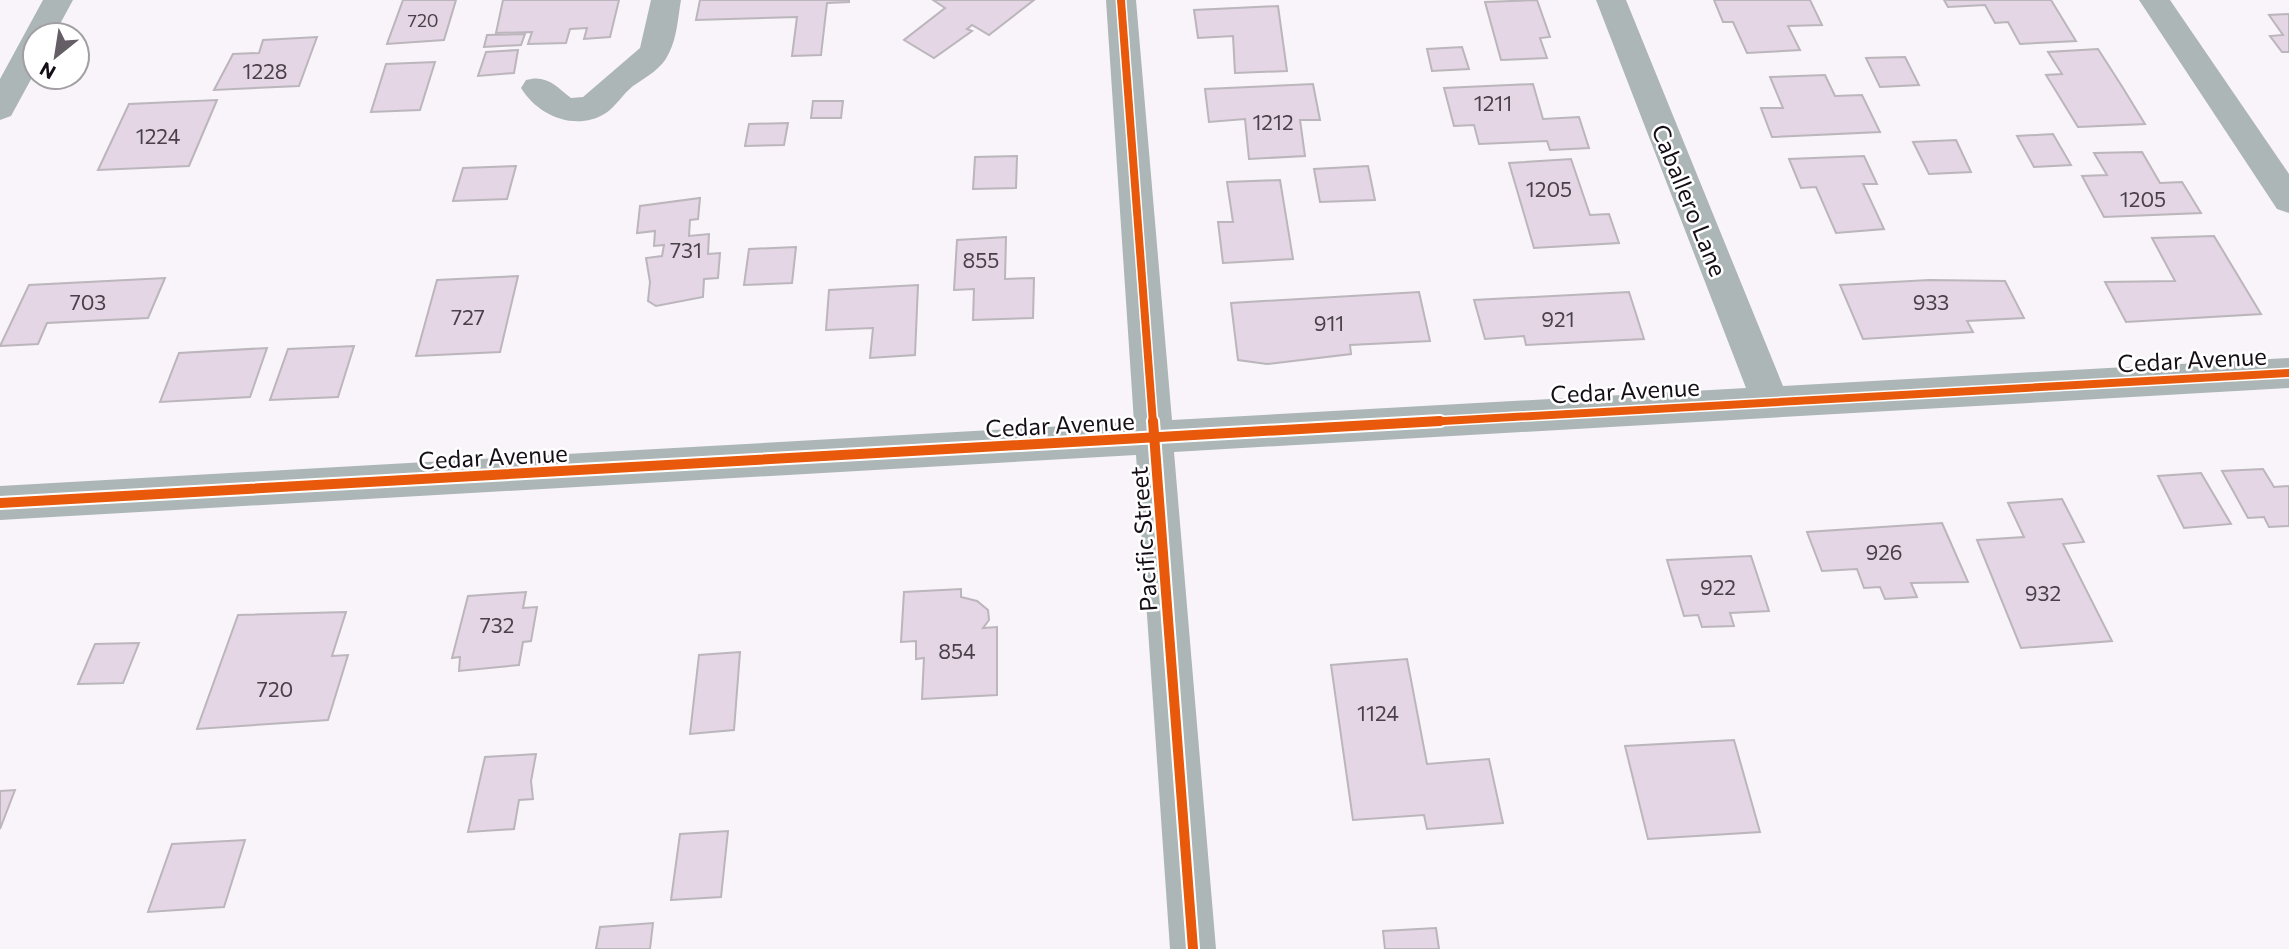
<svg xmlns="http://www.w3.org/2000/svg" width="2289" height="949" font-family="Commissioner,sans-serif">
<style>
.building{fill:#e4d6e5;stroke:#bbb5bc;stroke-width:2}
.lines{fill:none;stroke-linecap:round;stroke-linejoin:round}
.minor{fill:#acb6b7;fill-rule:evenodd}
.cycleway-far1-casing{stroke:#fff;stroke-width:11}
.cycleway-casing{stroke:#fff;stroke-width:14}
.cycleway-far1{stroke:#e8590c;stroke-width:8}
.cycleway{stroke:#e8590c;stroke-width:10}
.labels{text-anchor:middle;dominant-baseline:central;stroke-width:5;stroke-linejoin:round;paint-order:stroke}
.far-number-label{font-size:18px;fill:#49404a}
.number-label{font-size:21px;fill:#49404a}
.street-label{font-size:24px;fill:#150e17;stroke:#fff}
</style>
<rect width="100%" height="100%" fill="#f9f4f9"/>
<!-- building -->
<g class="building">
<polygon points="403,0 456,0 444,40 387,44"/>
<polygon points="503,0 619,0 610,37 584,39 587,28 570,29 566,43 528,44 532,32 496,33"/>
<polygon points="700,0 849,0 849,2 827,3 821,55 792,56 797,17 696,20"/>
<polygon points="933,0 1034,0 989,35 972,25 967,29 972,31 934,58 904,40 945,8"/>
<polygon points="1537,0 1550,37 1540,38 1547,58 1501,60 1485,2"/>
<polygon points="1714,0 1810,0 1822,25 1788,26 1800,50 1747,53 1733,22 1723,22"/>
<polygon points="1944,0 2051,0 2076,41 2020,44 2008,22 1995,23 1985,5 1948,7"/>
<polygon points="1278,6 1287,71 1235,73 1233,36 1198,38 1194,10"/>
<polygon points="2289,14 2289,52 2282,52 2270,36 2283,35 2269,15"/>
<polygon points="525,34 521,45 484,47 487,35"/>
<polygon points="317,37 299,86 214,90 233,54 259,53 263,40"/>
<polygon points="1462,47 1469,69 1432,71 1427,49"/>
<polygon points="2098,49 2123,88 2145,124 2078,127 2046,75 2062,74 2048,52"/>
<polygon points="518,50 514,73 478,76 486,52"/>
<polygon points="1905,57 1919,85 1880,87 1866,58"/>
<polygon points="435,62 420,110 371,112 386,64"/>
<polygon points="1825,75 1835,96 1862,95 1880,132 1772,137 1761,108 1783,108 1770,77"/>
<polygon points="1313,84 1320,120 1300,120 1305,156 1249,159 1245,119 1209,122 1205,89"/>
<polygon points="1533,84 1543,119 1579,117 1589,148 1550,150 1547,141 1479,144 1474,125 1454,126 1444,88"/>
<polygon points="217,100 189,166 98,170 129,104"/>
<polygon points="813,101 843,101 841,118 811,118"/>
<polygon points="788,123 784,145 745,146 749,124"/>
<polygon points="2053,134 2071,165 2034,167 2017,136"/>
<polygon points="1956,140 1971,172 1929,174 1913,142"/>
<polygon points="2142,152 2160,183 2182,182 2201,213 2104,217 2082,176 2107,175 2094,153"/>
<polygon points="1017,156 1016,188 973,189 975,157"/>
<polygon points="1864,156 1877,184 1863,184 1884,229 1836,233 1816,187 1801,188 1789,159"/>
<polygon points="1571,159 1590,215 1609,214 1619,243 1534,248 1509,163"/>
<polygon points="516,166 507,199 453,201 463,168"/>
<polygon points="1368,166 1375,200 1320,202 1314,169"/>
<polygon points="1280,180 1293,259 1223,263 1218,222 1233,222 1227,182"/>
<polygon points="700,198 698,219 690,220 689,236 709,234 708,254 720,253 718,278 704,279 703,297 656,306 648,301 650,282 646,258 662,256 664,245 654,246 655,231 637,233 640,206"/>
<polygon points="2214,236 2261,314 2126,322 2105,282 2175,281 2152,238"/>
<polygon points="1006,237 1005,279 1034,278 1033,318 973,320 974,289 954,290 957,240"/>
<polygon points="796,247 792,283 744,285 749,249"/>
<polygon points="518,276 500,352 416,356 437,280"/>
<polygon points="165,278 148,318 47,323 38,344 0,346 29,285"/>
<polygon points="1929,280 2005,281 2024,318 1967,321 1973,332 1863,339 1840,285"/>
<polygon points="918,285 915,355 870,358 873,328 826,330 829,290"/>
<polygon points="1419,292 1430,341 1350,345 1351,354 1267,364 1238,360 1231,303"/>
<polygon points="1629,292 1644,339 1526,345 1524,336 1485,339 1474,300"/>
<polygon points="354,346 338,397 270,400 288,349"/>
<polygon points="267,348 250,397 160,402 179,353"/>
<polygon points="2263,469 2274,487 2289,486 2289,526 2269,527 2264,517 2248,518 2222,471"/>
<polygon points="2201,473 2231,524 2184,528 2158,476"/>
<polygon points="2062,499 2084,542 2063,544 2112,641 2021,648 1977,540 2024,537 2008,503"/>
<polygon points="1942,523 1968,582 1911,583 1917,597 1885,599 1880,587 1864,588 1857,569 1822,571 1807,532"/>
<polygon points="1751,556 1769,611 1730,613 1734,626 1702,627 1698,615 1684,616 1667,560"/>
<polygon points="961,589 961,597 977,601 988,610 989,620 983,628 997,627 997,695 922,699 924,658 916,659 916,641 901,642 904,592"/>
<polygon points="526,592 523,608 537,607 531,641 523,642 519,665 459,671 460,657 452,658 468,596"/>
<polygon points="346,612 332,656 348,655 328,720 197,729 238,615"/>
<polygon points="139,643 123,683 78,684 95,644"/>
<polygon points="740,652 734,730 690,734 699,655"/>
<polygon points="1407,659 1427,764 1489,759 1503,823 1427,829 1424,815 1353,820 1331,665"/>
<polygon points="1734,740 1760,832 1648,839 1625,746"/>
<polygon points="536,754 531,781 533,799 519,800 514,829 468,832 485,757"/>
<polygon points="15,790 0,829 0,791"/>
<polygon points="728,831 721,897 671,900 680,834"/>
<polygon points="245,840 224,907 148,912 172,844"/>
<polygon points="653,923 650,949 596,949 600,927"/>
<polygon points="1436,928 1439,949 1385,949 1383,931"/>
</g>
<g class="lines">
<!-- minor -->
<g class="minor">
<polygon points="43,0 73,0 54,35 35,35 35,72 11,116 0,120 0,79"/>
<path d="M651 0H681C678 17 677 38 669 53 662 69 646 77 633 86 623 94 616 106 606 113 576 132 538 116 521 88L526 80C546 74 556 86 571 98L583 97 640 48Z"/>
<polygon points="1106,0 1136,0 1172,420 1746,388 1596,0 1626,0 1783,386 2289,358 2289,388 1174,452 1216,949 1170,949 1136,455 0,520 0,486 1134,422"/>
<polygon points="2139,0 2170,0 2289,174 2289,213 2277,209"/>
</g>
<defs>
<g id="cycleway-far1">
<polyline points="1121,0 1153,423"/>
<polyline points="1409,423 2289,373"/>
</g>
<g id="cycleway">
<polyline points="1153,421 1193,949"/>
<polyline points="0,503 1440,421"/>
</g>
</defs>
<!-- cycleway-far1 casing -->
<use href="#cycleway-far1" class="cycleway-far1-casing"/>
<!-- cycleway casing -->
<use href="#cycleway" class="cycleway-casing"/>
<!-- cycleway-far1 -->
<use href="#cycleway-far1" class="cycleway-far1"/>
<!-- cycleway -->
<use href="#cycleway" class="cycleway"/>
</g>
<g class="labels">
<!-- far-number labels -->
<g class="far-number-label">
<text x="423" y="20">720</text>
</g>
<!-- number labels -->
<g class="number-label">
<text x="265" y="70">1228</text>
<text x="1493" y="102">1211</text>
<text x="1273" y="121">1212</text>
<text x="158" y="135">1224</text>
<text x="1549" y="188">1205</text>
<text x="2143" y="198">1205</text>
<text x="686" y="249">731</text>
<text x="981" y="259">855</text>
<text x="88" y="301">703</text>
<text x="1931" y="301">933</text>
<text x="468" y="316">727</text>
<text x="1558" y="318">921</text>
<text x="1329" y="322">911</text>
<text x="1884" y="551">926</text>
<text x="1718" y="586">922</text>
<text x="2043" y="592">932</text>
<text x="497" y="624">732</text>
<text x="957" y="650">854</text>
<text x="275" y="688">720</text>
<text x="1378" y="712">1124</text>
</g>
<!-- street labels -->
<g class="street-label">
<text transform="translate(1690 200) rotate(68)">Caballero Lane</text>
<text transform="translate(2192 359) rotate(-3)">Cedar Avenue</text>
<text transform="translate(1625 390) rotate(-3)">Cedar Avenue</text>
<text transform="translate(1060 424) rotate(-3)">Cedar Avenue</text>
<text transform="translate(493 456) rotate(-3)">Cedar Avenue</text>
<text transform="translate(1143 539) rotate(-94)">Pacific Street</text>
</g>
</g>
<!-- north arrow -->
<g transform="translate(56 56) rotate(210)"><circle r="33" fill="#ffffff" stroke="#a19fa2" stroke-width="2"/>
<path d="M0-5L12 26L0 18L-12 26Z" fill="#655e66"/>
<text y="-10" font-size="19" font-weight="bold" text-anchor="middle" fill="#150e17">N</text>
</g>
</svg>
